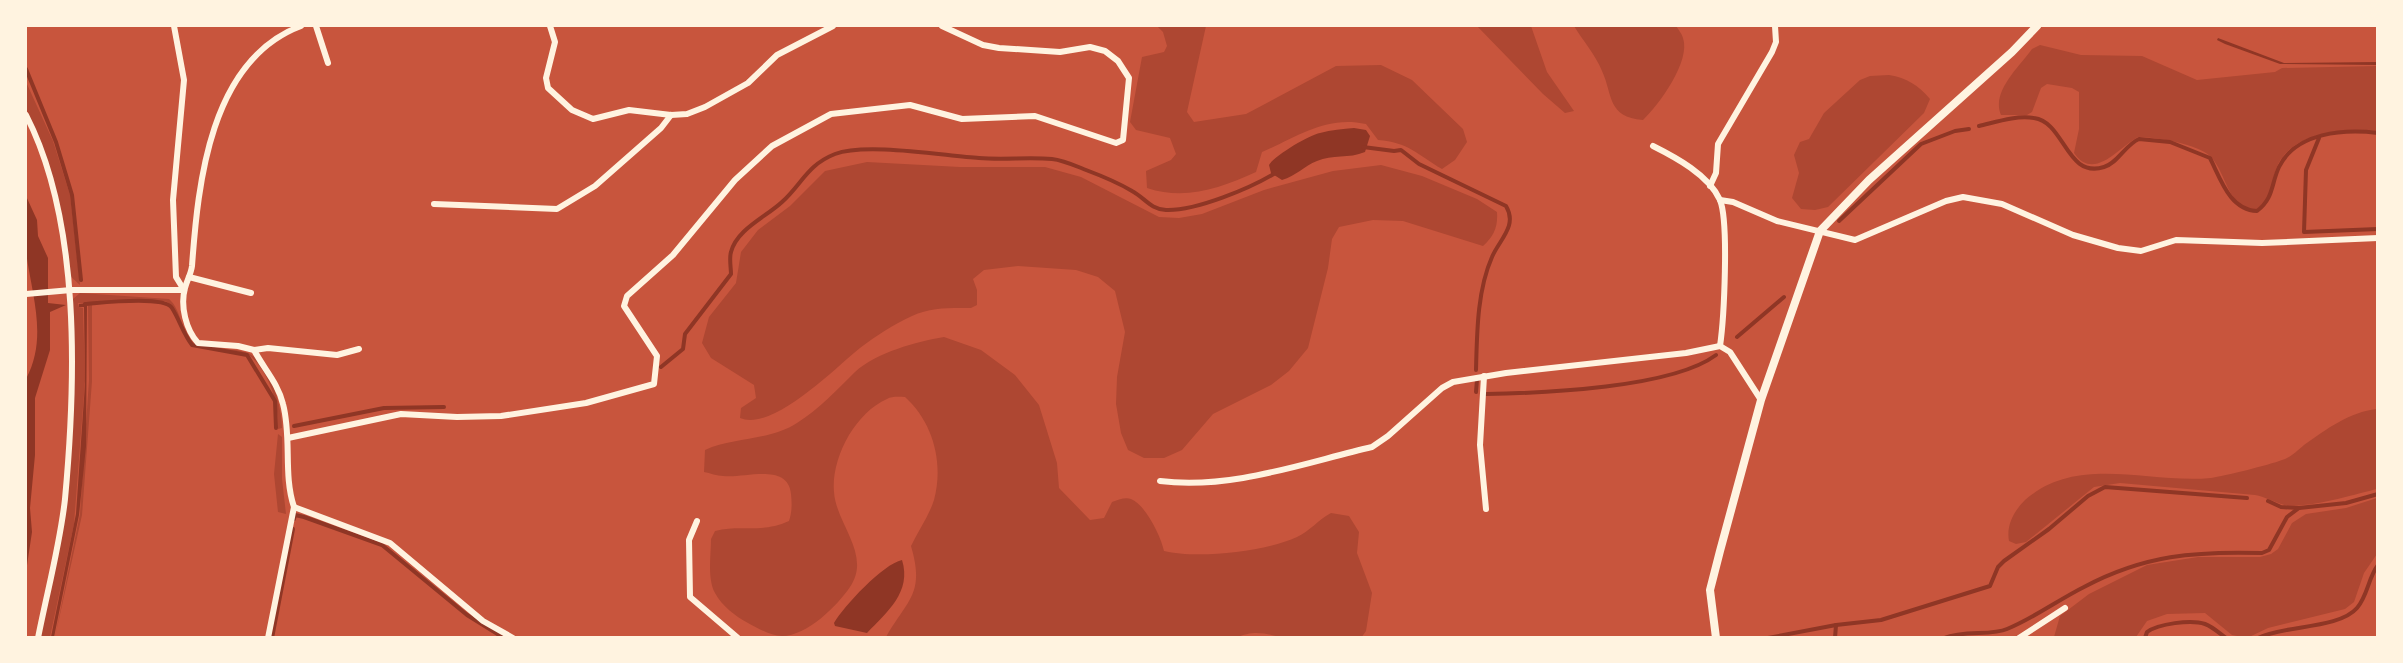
<svg xmlns="http://www.w3.org/2000/svg" width="2403" height="663" font-family="Montserrat,sans-serif">
<style>
.green{fill:#ae4732}
.water{fill:#8f3625}
.lines{fill:none;stroke-linecap:round;stroke-linejoin:round}
.stream{stroke:#8f3625;stroke-width:4}
.minor{stroke:#fff3e0;stroke-width:6}
.tertiary{stroke:#fff3e0;stroke-width:8}
</style>
<rect width="100%" height="100%" fill="#c8553d"/>
<!-- green -->
<g class="green">
<path d="M1157 26H1206L1187 112 1194 122 1246 114 1336 66 1381 65 1412 80 1463 129 1467 142 1455 160 1442 169C1418 155 1408 142 1378 140L1366 124C1326 115 1297 137 1262 152L1256 172C1220 188 1186 201 1147 188L1146 171 1171 160 1176 154 1170 138 1136 130 1130 122 1142 57 1164 52 1167 46 1163 32Z"/>
<polygon points="1477,26 1531,26 1547,72 1574,111 1565,113 1543,94"/>
<path d="M1574 26H1676C1678 29 1682 34 1683 38 1691 61 1659 105 1643 120 1607 117 1613 95 1602 71 1595 54 1583 41 1574 26Z"/>
<path d="M2040 45 2081 55 2142 56 2197 80 2275 72 2282 68 2377 66V131C2344 128 2290 131 2276 169 2271 184 2271 199 2257 209 2226 209 2228 174 2210 156 2197 144 2156 137 2138 137 2119 147 2094 182 2074 153L2079 129V92L2072 88 2047 84 2041 88 2032 112 2027 115H2001C1991 92 2019 67 2032 49Z"/>
<path d="M1889 75C1907 78 1918 85 1930 99L1924 113 1828 207 1815 210 1801 209 1792 198 1799 173 1794 155 1800 142 1809 139 1824 113 1860 80 1870 76Z"/>
<polygon points="26,82 53,141 70,195 80,285 70,276 43,148 26,108"/>
<path d="M867 162 960 167H1045L1081 177 1159 217 1179 218 1202 214 1264 190 1333 171 1381 165 1422 176 1477 199 1497 212C1498 227 1494 236 1483 246L1403 221 1373 220 1339 227 1332 239 1328 268 1308 348 1289 371 1271 385 1213 414 1182 450 1164 458H1144L1128 450 1121 433 1116 404 1117 377 1125 332 1115 291 1098 277 1076 270 1018 266 984 270 973 279 977 290V305L971 308C951 308 931 307 912 316 894 324 876 336 860 348 836 367 773 432 740 418L741 408 756 398 754 385 711 358 702 343 709 317 736 283 741 252 758 230 790 206 825 171Z"/>
<path d="M80 293 169 299C182 310 180 332 194 343 207 352 230 347 245 352 269 359 282 406 282 428L278 429C279 403 269 371 248 354L193 343C184 333 175 305 165 301L92 302V381L82 515 55 637 80 514 89 380 88 303H78L79 307 83 308 85 381 74 524 50 637 39 638 67 496 72 309 73 299Z"/>
<path d="M944 337 981 350 1015 375 1039 405 1057 463 1059 488 1090 520 1104 518 1112 502C1118 500 1125 497 1131 499 1146 505 1161 537 1164 551 1197 559 1265 552 1297 537 1310 531 1318 520 1331 513L1349 516 1359 532 1357 553 1372 593 1366 631 1361 638C1337 638 1309 641 1285 638 1265 634 1256 629 1235 638L886 637C908 599 925 594 911 546 918 531 929 516 934 500 944 463 933 422 905 397 900 397 892 396 887 399 855 413 831 458 834 492 836 524 872 555 850 587 837 606 807 636 782 636 771 636 757 628 748 623 735 616 722 606 715 593 707 578 711 555 711 539L715 531C742 524 760 534 789 521 792 512 792 504 791 494 788 462 743 479 723 476 717 476 710 473 704 472L705 450C734 437 769 441 797 423 819 409 837 390 855 372 877 352 916 342 944 337Z"/>
<path d="M2377 409V489C2356 494 2300 511 2281 504 2272 501 2265 497 2255 495L2120 483 2094 487 2026 542 2016 544 2009 541C2006 525 2014 511 2025 500 2078 454 2147 484 2211 478 2224 476 2269 465 2282 460 2290 458 2298 450 2304 445 2327 429 2349 412 2377 409Z"/>
<polygon points="278,434 282,437 282,479 286,514 278,512 274,474"/>
<polygon points="2377,498 2377,554 2364,573 2354,602 2345,609 2268,628 2247,638 2232,635 2205,613 2167,614 2147,621 2136,637 2054,637 2060,616 2089,594 2147,565 2198,557 2260,557 2271,554 2278,549 2292,523 2306,514 2346,508"/>
</g>
<!-- water -->
<g class="water">
<polygon points="2218,38 2284,63 2377,62 2377,65 2280,64 2225,44 2217,40"/>
<path d="M1354 128 1366 130 1370 136 1365 152C1349 159 1332 154 1317 161 1304 166 1296 176 1282 180L1271 173 1269 165C1274 156 1309 135 1320 133 1331 130 1343 129 1354 128Z"/>
<path d="M26 196 37 220 38 236 48 258V303L66 305 50 312V350L35 398V455L30 508 32 532 26 572V379C48 338 32 296 26 252 23 234 26 214 26 196Z"/>
<polygon points="87,303 86,446 79,515 54,637 51,637 76,514 85,384 84,307 79,307 79,304"/>
<path d="M902 560C912 592 887 612 867 633L835 626 834 623C844 606 883 564 902 560Z"/>
</g>
<g class="lines">
<!-- stream -->
<g class="stream">
<polyline points="26,69 56,142 72,195 81,280"/>
<path d="M1979 126C1996 122 2016 115 2034 118 2065 122 2066 179 2104 167 2118 163 2125 145 2139 139L2170 142 2210 158C2221 180 2230 210 2257 211 2274 198 2271 184 2279 167 2296 132 2344 129 2378 133"/>
<polyline points="2319,138 2306,170 2304,232 2378,229"/>
<path d="M1363 147 1394 151 1401 150 1419 164 1506 206C1518 226 1499 240 1492 257 1477 291 1477 334 1476 370"/>
<polyline points="1839,221 1921,144 1955,131 1969,129"/>
<path d="M85 304C100 303 164 295 172 308 180 321 183 333 192 345L247 355 275 401 276 428"/>
<polyline points="1737,337 1784,297"/>
<path d="M661 367 683 349 685 334 731 274C731 268 729 258 731 252 737 229 766 217 782 202 802 184 807 165 835 154 866 142 945 156 979 158 1003 160 1028 157 1052 159 1063 160 1076 166 1086 170 1102 176 1117 182 1132 191 1145 198 1150 209 1166 210 1196 211 1251 188 1277 172"/>
<polyline points="1476,392 1477,380"/>
<path d="M1486 394C1543 393 1672 388 1716 355"/>
<polyline points="294,426 384,408 444,407"/>
<polyline points="2268,501 2281,507 2299,508"/>
<polyline points="294,519 295,515 304,517 382,545 467,615 504,638"/>
<polyline points="272,638 293,529"/>
<polyline points="1768,638 1836,625 1881,620 1990,586 1998,567 2004,561 2049,529 2088,496 2105,487 2247,498"/>
<polyline points="1835,638 1836,625"/>
<path d="M1944 638C1964 630 1992 636 2007 629 2034 618 2058 600 2084 587 2144 555 2195 551 2262 553L2269 550 2287 517 2299 508 2346 503 2378 494"/>
<path d="M2145 638 2147 632C2158 624 2191 619 2205 624 2213 627 2219 633 2226 638"/>
<path d="M2258 638C2284 625 2339 629 2357 608 2368 595 2368 578 2378 565"/>
</g>
<!-- minor -->
<g class="minor">
<polyline points="174,26 184,80 173,200 176,277 184,290"/>
<polyline points="316,26 328,63"/>
<polyline points="550,26 555,42 546,78 548,88 572,110 593,119 629,110 671,115 687,114 705,107 748,83 777,55 833,26"/>
<path d="M26 115C81 222 76 381 65 499 60 545 47 592 38 638"/>
<path d="M1653 146C1675 157 1709 175 1720 200 1729 222 1724 319 1720 346"/>
<polyline points="1710,186 1716,173 1718,144 1772,52 1776,42 1775,26"/>
<polyline points="1720,200 1733,202 1777,221 1855,240 1946,201 1963,197 2002,204 2073,235 2118,248 2141,251 2176,240 2262,243 2378,238"/>
<polyline points="434,204 557,209 595,186 661,128 671,115"/>
<polyline points="189,277 251,293"/>
<polyline points="26,294 71,290 184,290"/>
<polyline points="254,350 268,348 337,355 359,349"/>
<polyline points="1484,376 1480,445 1486,509"/>
<polyline points="288,438 401,414 457,417 501,416 586,403 654,384 657,356 624,306 627,296 673,255 735,180 772,146 831,114 910,105 962,119 1035,116 1116,143 1123,140 1129,78 1118,61 1105,51 1090,47 1060,52 999,48 983,45 942,26"/>
<path d="M1160 481C1231 490 1303 463 1372 447L1388 436 1442 388 1453 382 1506 373 1686 353 1720 346 1730 352 1761 400"/>
<polyline points="294,507 390,543 483,621 513,638"/>
<polyline points="697,521 689,540 690,597 738,638"/>
<path d="M268 638 294 507C283 474 292 438 283 404 278 383 264 369 254 350L238 346 198 343C186 330 180 306 185 288 187 280 191 274 192 266 198 183 210 60 301 26"/>
<polyline points="2019,638 2065,608"/>
</g>
<!-- tertiary -->
<polyline class="tertiary" points="1716,638 1710,590 1720,551 1761,400 1820,231 1869,180 2012,52 2037,26"/>
</g>
<!-- border -->
<rect width="2403" height="663" fill="none" stroke="#fff3e0" stroke-width="54"/>
</svg>
